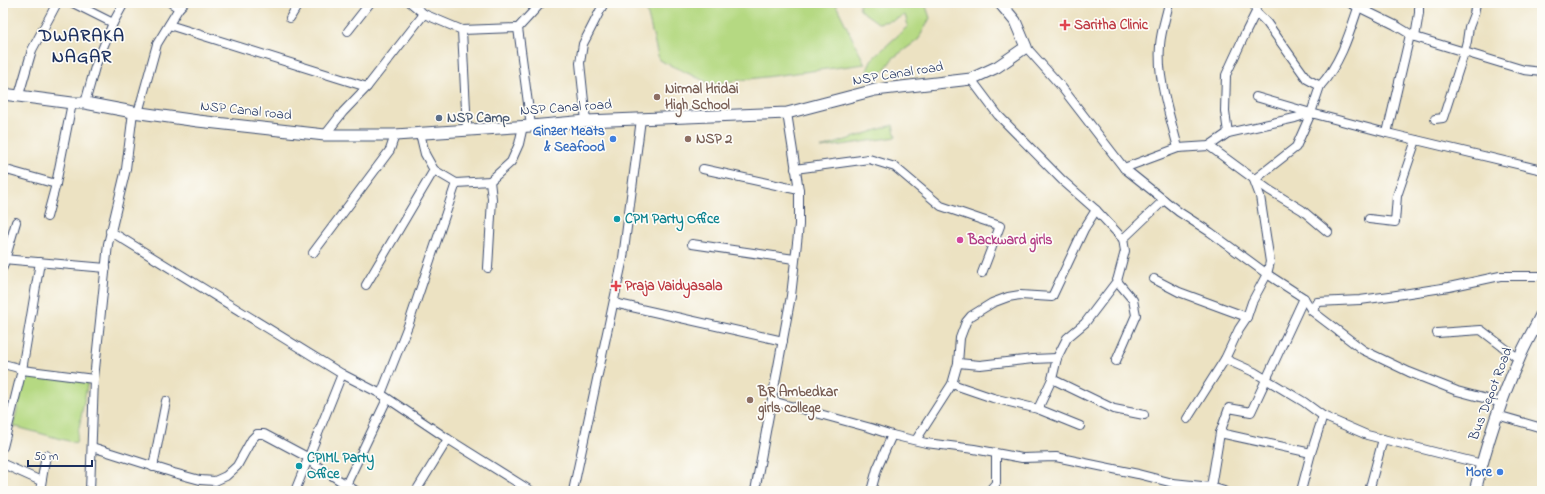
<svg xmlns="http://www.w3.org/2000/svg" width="1545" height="494" font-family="'Indie Flower',sans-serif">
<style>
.green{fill:#b5d982;stroke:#688470}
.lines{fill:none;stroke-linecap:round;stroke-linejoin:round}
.minor-casing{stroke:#3a4a6d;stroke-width:10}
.tertiary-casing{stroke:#3a4a6d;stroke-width:13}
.minor{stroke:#fff;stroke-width:8}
.tertiary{stroke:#fff;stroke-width:11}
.health-dot{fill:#e0444e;stroke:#fdfcf7;stroke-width:1.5}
.education-dot{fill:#8d6e63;stroke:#fdfcf7;stroke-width:1.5}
.service-dot{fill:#5c6f8a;stroke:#fdfcf7;stroke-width:1.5}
.shop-dot{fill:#3f7fe0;stroke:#fdfcf7;stroke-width:1.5}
.culture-dot{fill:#0f9aa8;stroke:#fdfcf7;stroke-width:1.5}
.hotel-dot{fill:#d1479c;stroke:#fdfcf7;stroke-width:1.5}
.labels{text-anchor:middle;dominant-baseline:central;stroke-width:3.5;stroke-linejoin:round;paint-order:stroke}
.health-label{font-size:14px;font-weight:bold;fill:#be3a42;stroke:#fdfcf7;text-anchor:start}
.street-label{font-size:14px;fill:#1b2f5e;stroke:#fdfcf7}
.education-label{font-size:14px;font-weight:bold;fill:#785e54;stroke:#fdfcf7;text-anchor:start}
.service-label{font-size:14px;font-weight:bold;fill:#4e5e75;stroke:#fdfcf7;text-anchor:start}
.shop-label{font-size:14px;font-weight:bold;fill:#366cbe;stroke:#fdfcf7;text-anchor:end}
.culture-label{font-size:14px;font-weight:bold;fill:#0d838f;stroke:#fdfcf7;text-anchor:start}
.hotel-label{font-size:14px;font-weight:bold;fill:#b23c85;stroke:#fdfcf7;text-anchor:start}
.district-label{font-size:18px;font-weight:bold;letter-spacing:1px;fill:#1b2f5e;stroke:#fdfcf7}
</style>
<rect width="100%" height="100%" fill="#fdfcf7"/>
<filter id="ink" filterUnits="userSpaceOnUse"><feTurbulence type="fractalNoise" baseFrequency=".025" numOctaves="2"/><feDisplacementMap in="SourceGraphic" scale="8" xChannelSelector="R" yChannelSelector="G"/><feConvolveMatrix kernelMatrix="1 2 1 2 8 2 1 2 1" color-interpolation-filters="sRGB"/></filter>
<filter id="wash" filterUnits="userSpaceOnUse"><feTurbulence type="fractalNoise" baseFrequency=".012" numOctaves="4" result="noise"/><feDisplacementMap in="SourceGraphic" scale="16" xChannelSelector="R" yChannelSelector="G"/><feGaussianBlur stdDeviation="0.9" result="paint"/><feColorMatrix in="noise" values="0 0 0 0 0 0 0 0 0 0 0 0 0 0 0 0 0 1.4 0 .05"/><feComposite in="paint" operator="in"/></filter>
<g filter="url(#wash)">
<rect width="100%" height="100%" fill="#ece2c2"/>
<!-- green -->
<g class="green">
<polygon points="645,3 835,3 865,64 711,84 659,60"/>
<polygon points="859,3 925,3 930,18 918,40 893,58 882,73 866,74 871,60 908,26 905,15 894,20 878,23 860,10"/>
<polygon points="893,125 896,137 821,148"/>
<polygon points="26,374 88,381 76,443 13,426"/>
</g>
</g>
<g filter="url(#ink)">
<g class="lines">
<defs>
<g id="minor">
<polyline points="73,3 113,23"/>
<polyline points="171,3 179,8"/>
<polyline points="411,3 424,14 462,30 467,130"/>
<path d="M1169 3C1166 17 1161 31 1160 45 1157 80 1170 115 1178 148"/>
<polyline points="1350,3 1395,25 1415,37 1524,70 1542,72"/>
<polyline points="290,18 299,3"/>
<polyline points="169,25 367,87"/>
<polyline points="462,30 518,28"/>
<polyline points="348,31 370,3"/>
<polyline points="1415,37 1419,13 1419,3"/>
<polyline points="1026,47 1060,85 1124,168 1179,212 1210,232 1267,274 1304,298 1312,311 1363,350 1409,372 1457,391 1502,403"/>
<polyline points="971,79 998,115 1062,180 1096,210 1123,239 1125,251 1117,281 1133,300 1136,315 1116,361"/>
<path d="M1320 86C1340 64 1349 35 1358 8"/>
<polyline points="19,95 32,50 57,3"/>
<polyline points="1256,97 1311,113"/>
<polyline points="85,103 95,67 113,23 124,3"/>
<polyline points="138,113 157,44 179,8 184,3"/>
<polyline points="1435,119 1443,118 1464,53 1467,41 1469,27 1474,14 1476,3"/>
<polyline points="586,121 580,63 583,44 604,3"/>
<polyline points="531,126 518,28 541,3"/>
<polyline points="420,133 425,154 434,170 456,183 490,181 511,162 519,144 523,126"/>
<polyline points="1228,133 1225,111 1226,75 1245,34 1256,12"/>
<polyline points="1387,133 1410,35"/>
<polyline points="325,135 343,112 367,87 424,14"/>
<polyline points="1209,146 1269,190 1302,210 1328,232"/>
<polyline points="1124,168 1178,148 1209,146 1228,133 1295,118 1311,113 1387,133 1542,170"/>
<polyline points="3,169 56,184"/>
<polyline points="703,169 799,190"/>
<polyline points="795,169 869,159 895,167 941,206 1000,226 982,273"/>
<polyline points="47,217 56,184 72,103"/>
<polyline points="1369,219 1395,222 1397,196 1416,140"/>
<polyline points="110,231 342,374"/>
<polyline points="1123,239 1164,200"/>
<polyline points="692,244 794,259"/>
<polyline points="313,253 390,150 395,135"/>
<polyline points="3,259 106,268"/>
<polyline points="3,267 16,222"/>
<polyline points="488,268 492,199 490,181"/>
<polyline points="1154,279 1179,292 1247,317"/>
<polyline points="366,285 434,170"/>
<polyline points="614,303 783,341"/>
<polyline points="1312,311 1317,302 1360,300 1390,296 1449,287 1500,276 1542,276"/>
<polyline points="1437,333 1481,330 1519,359"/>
<polyline points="1225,359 1254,372 1304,402 1323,416 1367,435 1482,464"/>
<polyline points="958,363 980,365 1033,359 1057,358"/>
<polyline points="3,364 15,367 22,370 94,379"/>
<polyline points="1052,379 1057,358 1067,338 1085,323 1117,281"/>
<polyline points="952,384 993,398 1038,409 1080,426"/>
<polyline points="381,394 409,323 456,183"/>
<polyline points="772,401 871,428 892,435 926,443 974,449 1022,458 1056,457 1138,474 1173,483 1211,487 1224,491"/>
<polyline points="1038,409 1052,379 1114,409 1144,415"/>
<polyline points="1497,415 1542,428"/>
<polyline points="1187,419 1225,359 1239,329 1247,317 1252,302 1267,274 1270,262 1260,196 1254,180 1296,147 1311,113 1320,86 1307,79 1267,23 1256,12 1255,3"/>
<polyline points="1220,433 1311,453"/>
<polyline points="916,440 952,384 958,363 960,338 966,322 971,316 992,303 1008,297 1020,295 1052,297 1084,229 1096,210"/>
<polyline points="3,447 22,370 40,262"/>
<polyline points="92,447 174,473 200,480 215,481 226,476 237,466 252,439 257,434 264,434 309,458"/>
<polyline points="308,460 356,491"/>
<polyline points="3,464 41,481"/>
<polyline points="153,467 166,401"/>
<polyline points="346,485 387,399"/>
<polyline points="1211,487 1220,433 1229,408 1251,412 1304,298"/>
<polyline points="40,491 46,455"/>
<polyline points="90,491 94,379 108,244 126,169 133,112"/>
<polyline points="295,491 342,374 381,394 448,439 531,491"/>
<polyline points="416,491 448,439"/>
<polyline points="573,491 623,258 641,119"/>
<polyline points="755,491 791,296 799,225 799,190 787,113"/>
<polyline points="871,491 877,469 892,435"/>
<polyline points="989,491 996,483 996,454"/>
<polyline points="1301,491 1311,453 1323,416"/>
<polyline points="1369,491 1383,439"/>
</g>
<g id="tertiary">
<polyline points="3,94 72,103 85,103 133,112 198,121 325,135 395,135 531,126 586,121 787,113 875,90 971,79 997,67 1026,47 1015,21 1000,3"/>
<path d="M1475 491C1486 446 1500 401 1519 359 1525 344 1534 330 1541 315L1542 310"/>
</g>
</defs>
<!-- minor casing -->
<use href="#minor" class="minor-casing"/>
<!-- tertiary casing -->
<use href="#tertiary" class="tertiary-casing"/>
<!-- minor -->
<use href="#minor" class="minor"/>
<!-- tertiary -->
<use href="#tertiary" class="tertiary"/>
</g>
</g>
<!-- markers -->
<g class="health-dot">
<path d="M1063 19h4v4h4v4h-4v4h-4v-4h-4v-4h4z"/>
<path d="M614 280h4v4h4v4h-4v4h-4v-4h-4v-4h4z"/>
</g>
<g class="education-dot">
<circle cx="657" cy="97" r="4"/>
<circle cx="688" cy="139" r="4"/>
<circle cx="750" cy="400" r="4"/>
</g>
<circle class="service-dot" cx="439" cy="118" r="4"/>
<g class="shop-dot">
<circle cx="613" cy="139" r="4"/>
<circle cx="1500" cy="472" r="4"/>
</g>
<g class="culture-dot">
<circle cx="617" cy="219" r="4"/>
<circle cx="299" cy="466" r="4"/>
</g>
<circle class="hotel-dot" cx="960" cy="240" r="4"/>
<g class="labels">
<!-- health labels -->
<g class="health-label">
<text x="1074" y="25">Saritha Clinic</text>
<text x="625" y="286">Praja Vaidyasala</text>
</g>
<!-- street labels -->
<g class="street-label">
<text transform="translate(898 74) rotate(-9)">NSP Canal road</text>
<text transform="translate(566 108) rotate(-4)">NSP Canal road</text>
<text transform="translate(246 111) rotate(6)">NSP Canal road</text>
<text transform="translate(1491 394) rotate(-69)">Bus Depot Road</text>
</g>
<!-- education labels -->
<g class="education-label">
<text x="665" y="89">Nirmal Hridai<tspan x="665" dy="16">High School</tspan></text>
<text x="696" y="139">NSP 2</text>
<text x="758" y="392">BR Ambedkar<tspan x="758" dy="16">girls college</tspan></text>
</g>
<!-- service labels -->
<g class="service-label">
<text x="447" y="118">NSP Camp</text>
</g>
<!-- shop labels -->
<g class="shop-label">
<text x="605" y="131">Ginzer Meats<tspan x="605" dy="16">&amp; Seafood</tspan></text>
<text x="1492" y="472">More</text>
</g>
<!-- culture labels -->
<g class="culture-label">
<text x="625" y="219">CPM Party Office</text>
<text x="307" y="458">CPIML Party<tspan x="307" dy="16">Office</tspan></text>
</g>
<!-- hotel labels -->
<g class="hotel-label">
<text x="968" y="240">Backward girls</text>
</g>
<!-- district labels -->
<g class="district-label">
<text x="82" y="37">DWARAKA<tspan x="82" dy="21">NAGAR</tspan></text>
</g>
</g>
<!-- margin -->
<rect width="1545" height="494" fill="none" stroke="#fdfcf7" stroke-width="16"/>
<!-- scale -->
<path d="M28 460v6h64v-6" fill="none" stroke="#1b2f5e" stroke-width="2"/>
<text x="34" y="460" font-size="12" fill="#1b2f5e" stroke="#fdfcf7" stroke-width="3" paint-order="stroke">50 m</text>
</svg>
